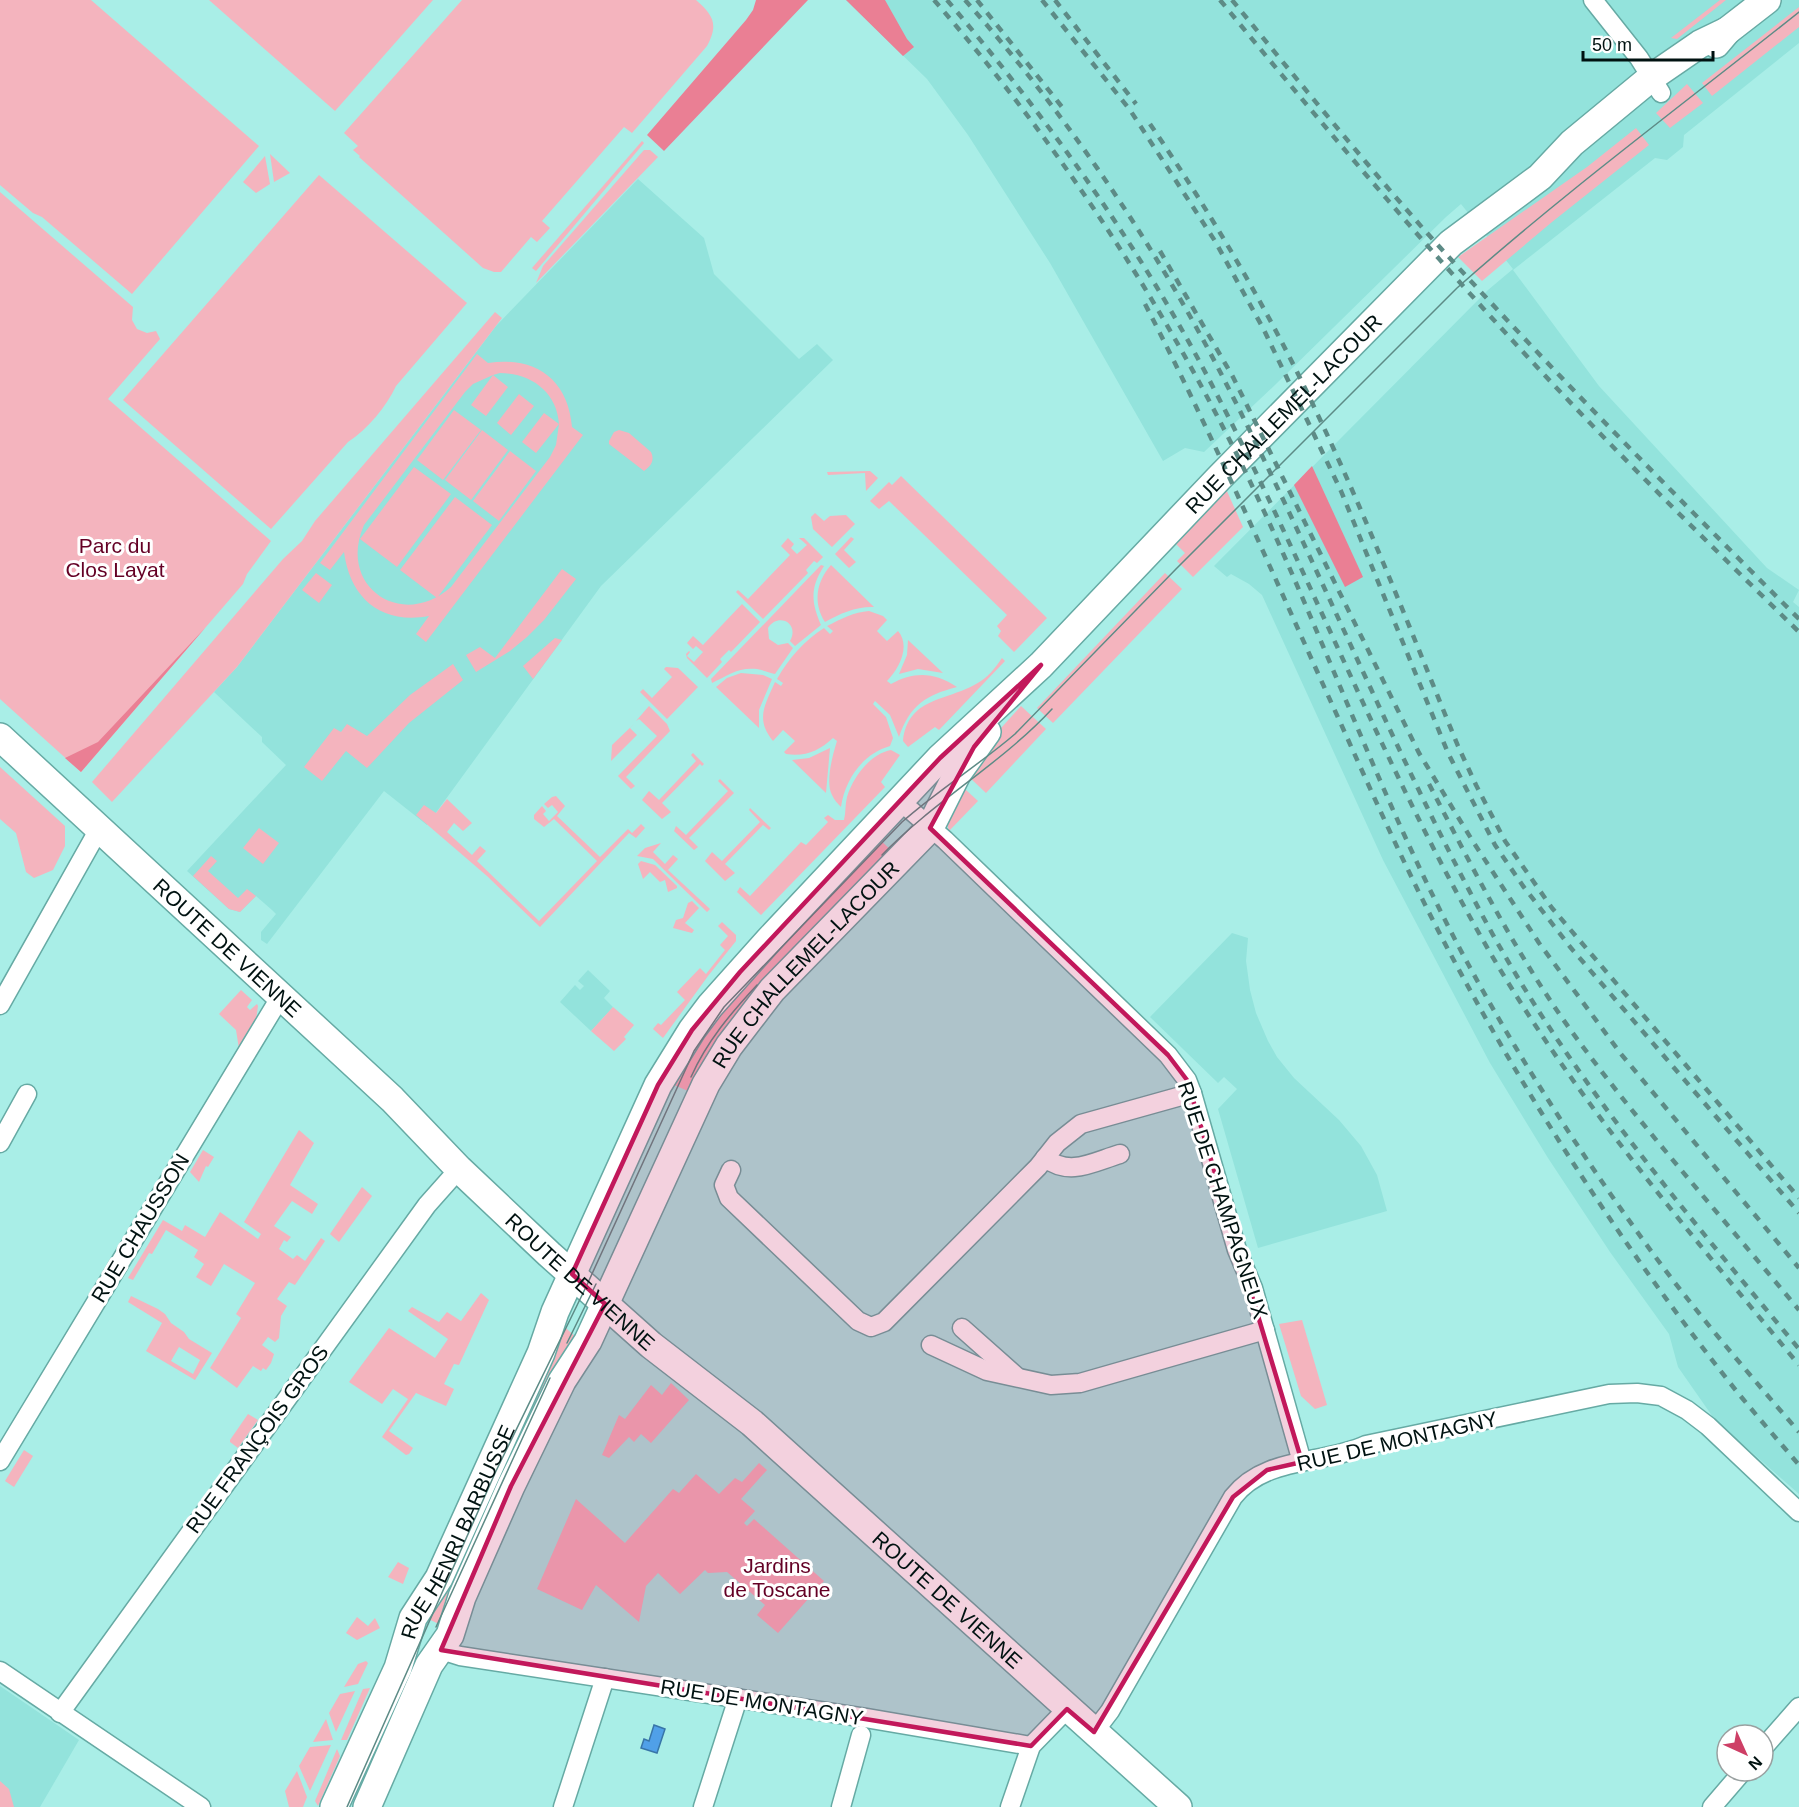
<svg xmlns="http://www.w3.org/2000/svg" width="1799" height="1807" font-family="Arial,sans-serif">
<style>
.built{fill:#93e3dc}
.green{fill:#f4b4be;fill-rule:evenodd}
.forest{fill:#ea7f94}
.water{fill:#50a0e8;stroke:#3875a8;stroke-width:1.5}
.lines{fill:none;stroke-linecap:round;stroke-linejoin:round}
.street-casing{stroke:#66aaa4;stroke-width:21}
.secondary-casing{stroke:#66aaa4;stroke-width:30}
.street{stroke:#fff;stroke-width:18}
.secondary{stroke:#fff;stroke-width:27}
.tram{stroke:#5d8b86;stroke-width:1.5}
.rail{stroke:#5d8b86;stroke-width:4.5;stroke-dasharray:8 8;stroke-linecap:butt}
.marked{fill:#c2185b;fill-opacity:0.2;stroke:#c2185b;stroke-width:4.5;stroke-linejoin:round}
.labels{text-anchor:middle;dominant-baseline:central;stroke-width:6;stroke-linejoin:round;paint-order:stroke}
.street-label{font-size:21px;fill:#001211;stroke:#fff}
.park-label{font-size:21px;fill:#640025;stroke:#fff}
</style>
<rect width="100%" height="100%" fill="#a9eee7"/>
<!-- built -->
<g class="built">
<polygon points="846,0 1799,0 1799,43 1684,135 1683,147 1667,160 1655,158 1513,270 1599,386 1767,568 1799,590 1793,602 1799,607 1799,1494 1715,1420 1678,1367 1669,1334 1610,1252 1548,1158 1490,1063 1383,860 1262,595 1249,584 1231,574 1227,577 1214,566 1488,290 1513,269 1461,204 1446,217 1276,384 1204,452 1185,448 1163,461 1050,263 968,135 927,79"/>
<polygon points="638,179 704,238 714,274 799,359 817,344 833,360 601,586 427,825 384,791 267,944 261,940 261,932 276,914 272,910 256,896 240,912 229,909 187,871 286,765 262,742 262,737 214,692 237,667 496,326"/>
<polygon points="1232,933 1248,938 1246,961 1250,990 1256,1013 1268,1041 1277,1057 1294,1078 1339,1120 1361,1146 1377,1175 1387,1211 1258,1248 1218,1109 1237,1089 1224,1077 1218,1083 1150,1017"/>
<polygon points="588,970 610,991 604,998 613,1007 591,1031 560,1002 575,985 580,990 584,986 578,981"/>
<polygon points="0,1686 79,1740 40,1807 0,1807"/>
</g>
<!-- green -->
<g class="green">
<polygon points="0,0 91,0 259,146 132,294 42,217 33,213 0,185"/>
<polygon points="209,0 433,0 335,111"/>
<path d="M462 0H696C713 15 719 24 707 46L632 133 624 127 542 221 550 228 537 242 531 237 501 272H494L483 268 359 157 360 156 353 150 358 146 344 133Z"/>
<polygon points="1720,0 1726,0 1677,39 1671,38"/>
<polygon points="1799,7 1799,27 1712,96 1702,83"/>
<polygon points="1687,84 1703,103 1670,128 1656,113"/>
<polygon points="1636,128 1649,145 1552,222 1482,281 1458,257 1587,167"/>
<polygon points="642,141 644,143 536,271 532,268"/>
<polygon points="644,150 650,150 658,157 536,283 543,266"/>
<polygon points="270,154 290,173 274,182"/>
<polygon points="265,156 270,184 256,193 243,182"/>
<path d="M319 175 467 303 396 386C386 407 368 429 348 442L271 529 123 400Z"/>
<polygon points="0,192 133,307 132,320 137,329 147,333 156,331 160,339 108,399 271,541 247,574 243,584 81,772 0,699"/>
<polygon points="495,312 502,318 237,667 112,802 92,782 283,559 302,541 315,521"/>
<path d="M477 354 488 363C535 356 568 379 572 427L583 435 426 642 416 634 429 616C381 625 350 598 344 552L330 570 320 563ZM500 373C531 373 557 392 559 424L544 413 522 442 536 453 559 424 556 445 550 457 451 587C401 631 337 586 364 525L465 392 473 384 493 375 471 405 486 416 508 387 493 375Z"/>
<polygon points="519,394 534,406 511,435 497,423"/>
<polygon points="454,410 481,430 443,480 417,460"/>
<polygon points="482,430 508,450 471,500 445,480"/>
<path d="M619 430 629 433 651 452C655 460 651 466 644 471L609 444V441L614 432Z"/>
<polygon points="510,451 536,471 499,521 473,501"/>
<polygon points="414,467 451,494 397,567 360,539"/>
<polygon points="870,471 878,478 866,491 865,473 828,475 827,472"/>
<polygon points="901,476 1047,618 1014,652 998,636 1001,631 997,626 1007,615 889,501 879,509 870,501 889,482 892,485"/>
<polygon points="1226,489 1243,527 1193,577 1177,561 1185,553 1176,544"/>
<polygon points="455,497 492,525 437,598 400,570"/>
<polygon points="815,513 824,521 830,516 846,515 855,524 832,547 813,529 811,517"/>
<polygon points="851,537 854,539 844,550 856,562 849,568 835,554"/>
<polygon points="788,538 794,544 791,548 797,554 807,545 799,538 804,538 823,557 817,563 814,561 806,570 808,573 763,619 736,592 738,590 748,599 790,555 781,546"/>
<path d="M821 565 824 566C810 588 811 602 821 625L795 646 790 641C800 623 778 612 768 628L769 639 778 645 788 643 793 648 775 674C769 673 763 670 757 669 738 667 727 676 712 683L711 679Z"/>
<path d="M831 565 874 607H875C857 606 841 613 825 622 813 603 816 582 831 565Z"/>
<polygon points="562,569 576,579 544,620 527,637 510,651 476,672 466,655 480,647 495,658"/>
<polygon points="316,573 332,585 319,603 302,590"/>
<polygon points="1165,573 1182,589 1053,723 1037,708"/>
<polygon points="742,604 760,622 731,652 729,650 720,659 722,662 707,678 687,658 686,654 689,651 690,652 687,656 694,662 703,652 696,646 693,649 687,643 693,636 703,645"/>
<path d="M869 611 883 616 887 620 877 631 887 641 898 631C911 646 899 669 887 681L891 684C914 671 935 672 957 687 926 695 910 705 899 737L890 715 875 701 873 704 886 717 893 738 890 746C862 754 845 780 841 807 838 804 834 800 832 795 825 782 833 754 837 741L833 738C819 751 805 757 786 754L784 752 795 741 783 730 773 741C755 719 765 705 775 682L781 686 783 683 777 679C789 658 804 641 824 628L830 634 833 631 827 626C841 619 854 612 869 611Z"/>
<polygon points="555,638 562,640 533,679 523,666"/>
<polygon points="908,640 909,641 943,673 918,669 899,674 907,655"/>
<path d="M1002 658 1005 661 939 730 935 727 908 747 903 741C908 697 947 701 976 684 988 678 995 668 1002 658Z"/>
<polygon points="453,664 463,680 409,723 367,768 346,751 322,781 304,767 334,728 341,732 347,724 367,736 410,695"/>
<polygon points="666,667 678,668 698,687 667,719 640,692 643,689 652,698 672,677 664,669"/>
<polygon points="741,673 763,675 772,679 759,710 759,728 716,687 727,678"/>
<polygon points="649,706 667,724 670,731 626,777 635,786 631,789 618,776 657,736 639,719 636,721"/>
<polygon points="1021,706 1046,729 986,793 967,775 992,738"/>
<polygon points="634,724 630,728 637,735 611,761 612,745"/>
<polygon points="830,748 826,793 792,760 809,758"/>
<path d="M891 750 900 755 881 782 885 787 761 915 737 892 740 887 750 896 801 842 806 845 828 822 824 818 828 815 835 820H844C846 812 845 804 847 797 853 777 870 754 891 750Z"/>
<polygon points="693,753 704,764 702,766 700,764 662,803 671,812 662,819 642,800 649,791 659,800 696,761 691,755"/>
<polygon points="0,767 65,826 65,846 53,870 34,878 26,872 16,833 0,819"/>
<polygon points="720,779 734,793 689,838 698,847 694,850 674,831 676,826 686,835 728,791 718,781"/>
<polygon points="966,790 978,801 949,831 947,824 953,799"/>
<polygon points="556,796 565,806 557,816 600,857 628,829 632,833 641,824 645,828 636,838 629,833 540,927 487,876 416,815 424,805 436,813 447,799 472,823 463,831 454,823 447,832 472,855 480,846 486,851 477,861 539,921 597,861 554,819 544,827 534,819 534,815 542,806 546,811 543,814 549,821 558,812 552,805 548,808 544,804 552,797"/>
<polygon points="750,808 771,828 769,830 763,825 725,864 735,873 725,881 705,861 712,852 722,861 760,822 749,810"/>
<polygon points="259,828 279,843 263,864 243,848"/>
<polygon points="876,836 895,854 695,1094 667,1082 686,1050"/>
<polygon points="661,843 653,852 665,864 673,855 678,859 668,870 710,909 707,912 653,859 637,856 645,848"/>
<polygon points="211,856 217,861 208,871 238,898 247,889 256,896 240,912 229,909 193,876"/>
<polygon points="641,861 655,865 677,886 677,888 668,892 665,880 660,882 650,872 643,879 638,864"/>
<polygon points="692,901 699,908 685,923 694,930 692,933 673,928 676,920 683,918 688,903"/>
<polygon points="722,922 736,935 736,941 708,976 663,1038 653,1029 658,1023 661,1025 685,1000 677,992 700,968 706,974 725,950 720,945 728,936 718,926"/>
<polygon points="241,990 252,1000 247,1007 250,1010 257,1004 258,1006 256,1020 239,1049 236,1030 219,1014"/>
<polygon points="613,1007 634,1025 624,1037 626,1039 614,1051 591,1031"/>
<polygon points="299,1130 314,1143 290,1185 318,1204 312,1214 292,1201 274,1226 291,1237 287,1242 284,1240 279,1249 293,1259 297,1255 305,1261 321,1238 325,1241 295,1285 289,1282 277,1299 287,1306 281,1316 279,1338 275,1342 268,1337 262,1345 274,1354 271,1363 266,1370 263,1368 261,1371 253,1366 237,1388 210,1368 241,1318 236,1314 255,1283 224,1264 211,1286 196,1277 204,1264 194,1257 198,1250 166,1230 152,1254 149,1253 133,1280 128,1278 163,1220 182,1231 185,1225 205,1237 220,1212 258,1239 261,1234 244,1222"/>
<polygon points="203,1150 214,1157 208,1167 206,1166 199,1182 190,1172"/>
<polygon points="362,1187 372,1196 339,1242 330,1234"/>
<polygon points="481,1293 489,1300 459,1365 454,1364 444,1384 454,1389 446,1406 416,1393 389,1431 413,1448 409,1454 406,1455 382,1437 408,1399 393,1389 382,1404 349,1382 389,1328 435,1358 448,1339 408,1311 412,1307 439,1322 447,1312 461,1321"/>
<path d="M131 1296 158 1309 165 1314 171 1323 184 1332 189 1339 212 1353 195 1380 146 1351 162 1323 128 1302ZM179 1347 200 1360 193 1374 171 1361Z"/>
<polygon points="1302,1320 1327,1405 1315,1409 1301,1396 1279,1324"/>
<polygon points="558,1321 579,1340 441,1625 422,1616"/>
<polygon points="671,1383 689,1400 651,1443 641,1434 634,1442 629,1437 609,1458 602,1455 619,1415 625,1419 651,1385 662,1395"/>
<polygon points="248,1414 258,1420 238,1448 230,1442 230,1440"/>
<polygon points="24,1450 33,1456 14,1487 5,1481"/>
<polygon points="759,1463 767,1470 741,1499 755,1511 744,1523 747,1526 754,1519 824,1581 778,1633 757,1615 765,1605 727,1572 708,1573 705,1570 680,1594 658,1573 646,1586 639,1622 596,1585 582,1610 537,1589 576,1499 625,1543 673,1489 679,1493 696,1474 719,1494 735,1478 742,1482"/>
<polygon points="398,1562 409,1568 403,1584 388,1577"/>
<polygon points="357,1617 368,1626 375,1618 380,1628 357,1640 346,1633"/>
<polygon points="366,1661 368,1663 358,1684 344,1687 358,1664"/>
<polygon points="370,1688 347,1740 341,1740 363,1689"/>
<polygon points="355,1691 336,1732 329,1713 340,1694"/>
<polygon points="326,1719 333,1740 313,1742"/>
<polygon points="331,1745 310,1791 299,1766 310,1747"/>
<polygon points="337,1749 340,1756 318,1806 315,1801"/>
<polygon points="297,1771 307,1797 303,1807 289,1807 285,1791"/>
<polygon points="0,1781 9,1789 14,1807 0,1807"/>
</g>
<!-- forest -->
<g class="forest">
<polygon points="756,0 808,0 664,151 647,135 746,20 753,10"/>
<polygon points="846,0 885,0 907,39 914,47 903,56"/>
<polygon points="1312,466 1363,577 1345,587 1294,485"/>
<polygon points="205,628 81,772 65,758 98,742"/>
</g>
<!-- water -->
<polygon class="water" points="654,1725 665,1729 657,1753 641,1748 644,1739 649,1741"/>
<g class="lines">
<defs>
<g id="street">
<polyline points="1593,0 1639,58 1661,93"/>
<polyline points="900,801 945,840 1168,1055 1187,1080 1192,1093 1237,1250 1253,1288 1302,1462"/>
<polyline points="0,1005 99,829"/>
<polyline points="0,1143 27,1094"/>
<path d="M1045 1158C1070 1177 1093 1162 1120 1154"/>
<polyline points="731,1170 724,1185 729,1198 858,1321 871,1327 884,1322 1038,1167 1057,1143 1081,1124 1192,1093"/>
<polyline points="962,1328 1016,1376"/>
<polyline points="931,1345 987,1371 1051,1385 1080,1383 1265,1330"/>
<polyline points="0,1461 281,996"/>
<polyline points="441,1650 460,1656 866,1718 1031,1746"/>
<polyline points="0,1671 201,1807"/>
<polyline points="60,1713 427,1205 459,1169"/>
<path d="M1094 1732 1110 1711 1233 1497C1265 1456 1322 1465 1366 1445L1609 1394 1637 1393 1661 1396 1687 1410 1708 1426 1799 1512"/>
<polyline points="1763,1748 1799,1707"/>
<polyline points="563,1807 605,1678"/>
<polyline points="703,1807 738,1698"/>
<polyline points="841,1807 861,1735"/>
<polyline points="1010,1807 1031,1746 1067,1709"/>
<polyline points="1712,1807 1743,1771"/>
</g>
<g id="secondary">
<polyline points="1716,44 1727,31 1767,0"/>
<path id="s1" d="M0 737 392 1099 459 1169 549 1254 651 1345 752 1423 1178 1807"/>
<path id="s2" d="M334 1807 398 1668 413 1618 439 1578 541 1353 555 1312 658 1085 692 1030 710 1006 769 940 940 758 1041 665 1219 478 1451 243 1540 177 1572 143 1652 77 1700 44 1727 31"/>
<path id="s3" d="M367 1807 429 1665 450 1635 462 1597 511 1486 562 1381 588 1341 706 1084 729 1046 772 990 930 828 957 774 987 732"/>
</g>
</defs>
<!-- street casing -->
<use href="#street" class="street-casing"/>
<!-- secondary casing -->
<use href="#secondary" class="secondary-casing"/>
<!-- street -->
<use href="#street" class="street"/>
<!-- secondary -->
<use href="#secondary" class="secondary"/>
<!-- tram -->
<g class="tram">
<path d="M882 855C934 801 1001 764 1052 709"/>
<path d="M691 1077C707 1041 731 1013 757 985"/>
<polyline points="567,1343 596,1284"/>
<polyline points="436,1627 550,1378"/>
<path d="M347 1807 496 1471 586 1287 694 1051 724 1007 902 822C938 790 979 765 1015 734L1176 569 1457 288C1566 191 1685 103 1799 12"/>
</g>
<!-- rail -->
<g class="rail">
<path d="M934 0C1058 143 1162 301 1245 471 1321 628 1378 794 1460 949 1517 1056 1583 1158 1654 1255 1699 1316 1749 1374 1799 1432"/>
<path d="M947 0C1048 119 1141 248 1213 387 1307 567 1380 758 1480 935 1568 1091 1685 1227 1799 1365"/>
<path d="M965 0C1062 109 1147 233 1215 362 1311 546 1388 741 1487 924 1572 1080 1687 1214 1799 1349"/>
<polyline points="977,0 1062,107"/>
<polyline points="1042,0 1130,110 1215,241 1264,330 1341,491 1448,753 1495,845 1523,886 1571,948 1799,1213"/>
<polyline points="1055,0 1136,104"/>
<path d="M1220 0C1339 145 1460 288 1590 423 1658 494 1729 563 1799 632"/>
<path d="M1232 0C1296 78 1360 157 1427 233 1547 366 1672 492 1799 619"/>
<path d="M1150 124C1212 215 1269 311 1316 411 1368 520 1412 634 1458 746L1476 785 1505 841 1552 908 1799 1198"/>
<polyline points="1160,251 1233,377 1419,753 1472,840 1539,943 1621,1054 1799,1268"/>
<path d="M1145 304C1216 441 1277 584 1341 724 1376 802 1411 880 1451 955 1532 1107 1627 1253 1734 1388 1755 1414 1777 1439 1799 1465"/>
<path d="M1429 784C1473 869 1516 954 1572 1032 1642 1128 1723 1218 1799 1310"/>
</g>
</g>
<!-- marked area -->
<path class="marked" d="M1041 665 974 747 930 828 1168 1055 1187 1080 1302 1462 1267 1470 1233 1497 1094 1732 1067 1709 1031 1746 441 1650 511 1486 605 1304 572 1274 658 1085 692 1030 740 972 940 758Z"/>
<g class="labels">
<!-- street labels -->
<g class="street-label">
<text stroke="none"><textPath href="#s2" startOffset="1712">RUE CHALLEMEL-LACOUR</textPath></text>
<text stroke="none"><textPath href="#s1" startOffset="310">ROUTE DE VIENNE</textPath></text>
<text stroke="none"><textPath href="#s3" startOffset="956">RUE CHALLEMEL-LACOUR</textPath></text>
<text transform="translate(1223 1200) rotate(72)">RUE DE CHAMPAGNEUX</text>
<text transform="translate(140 1228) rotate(-59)">RUE CHAUSSON</text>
<text stroke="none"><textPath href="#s1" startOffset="796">ROUTE DE VIENNE</textPath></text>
<text transform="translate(257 1439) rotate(-54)">RUE FRANÇOIS GROS</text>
<text transform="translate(1397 1441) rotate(-13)">RUE DE MONTAGNY</text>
<text stroke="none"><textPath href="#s2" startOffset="302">RUE HENRI BARBUSSE</textPath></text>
<text stroke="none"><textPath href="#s1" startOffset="1282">ROUTE DE VIENNE</textPath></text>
<text transform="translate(762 1702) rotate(9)">RUE DE MONTAGNY</text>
</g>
<!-- park labels -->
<g class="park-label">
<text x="115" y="545">Parc du<tspan x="115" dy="24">Clos Layat</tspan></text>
<text x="777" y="1565">Jardins<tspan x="777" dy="24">de Toscane</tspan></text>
</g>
</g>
<!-- north arrow -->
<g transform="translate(1745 1753) rotate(135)"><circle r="28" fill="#ffffff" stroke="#99a0a0" stroke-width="1.5"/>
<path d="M0-4.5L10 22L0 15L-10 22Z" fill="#ce3f66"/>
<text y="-9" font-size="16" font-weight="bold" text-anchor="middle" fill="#001211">N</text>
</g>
<!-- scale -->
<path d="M1583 51v9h130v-9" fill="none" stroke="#001211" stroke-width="3"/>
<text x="1592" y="51" font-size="18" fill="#001211" stroke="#ffffff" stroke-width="4.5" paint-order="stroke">50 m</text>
</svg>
